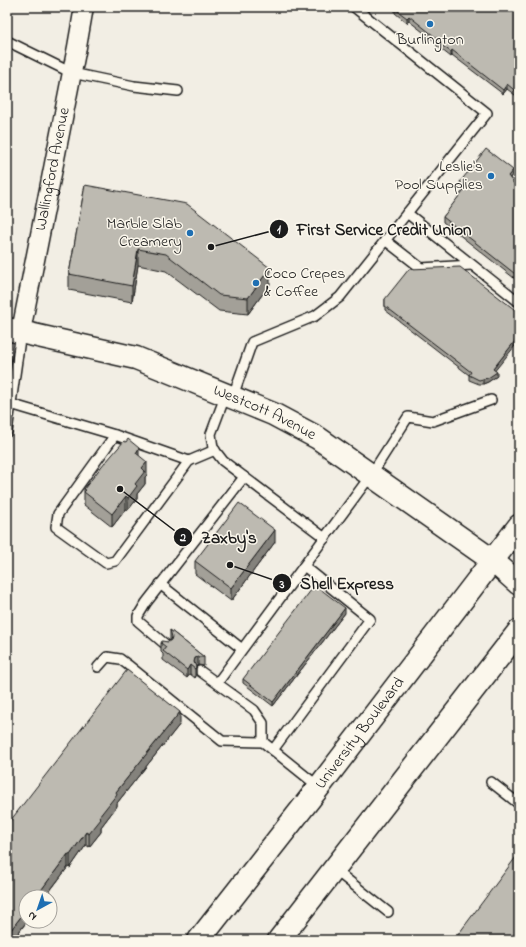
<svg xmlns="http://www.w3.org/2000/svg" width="526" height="947" font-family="'Indie Flower',sans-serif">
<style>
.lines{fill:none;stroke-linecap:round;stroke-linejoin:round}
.service-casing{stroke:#1c1c1c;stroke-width:12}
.minor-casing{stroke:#1c1c1c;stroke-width:21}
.tertiary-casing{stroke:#1c1c1c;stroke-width:25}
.secondary-casing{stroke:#1c1c1c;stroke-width:25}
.service{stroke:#fbf7ec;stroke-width:9}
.minor{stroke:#fbf7ec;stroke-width:18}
.tertiary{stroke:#fbf7ec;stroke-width:22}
.secondary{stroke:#fbf7ec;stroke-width:22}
.wall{fill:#a3a098;stroke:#1c1c1c}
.shaded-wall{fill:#84827c;stroke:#1c1c1c}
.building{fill:#bdbab1;stroke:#1c1c1c}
.poi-dot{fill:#1f6fb2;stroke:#fbf7ec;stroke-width:1.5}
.labels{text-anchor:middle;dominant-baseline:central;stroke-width:3;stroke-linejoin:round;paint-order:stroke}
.poi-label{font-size:16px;fill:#1c1c1c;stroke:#fbf7ec;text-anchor:end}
.street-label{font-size:16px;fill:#1c1c1c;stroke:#fbf7ec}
.leader{fill:none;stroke:#1c1c1c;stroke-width:1.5}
.callout-dot{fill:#1c1c1c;stroke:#fbf7ec;stroke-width:1.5}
.mark-label{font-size:12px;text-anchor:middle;font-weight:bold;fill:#fff}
.callout-label{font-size:17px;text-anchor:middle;font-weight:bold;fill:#1c1c1c;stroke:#fbf7ec;stroke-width:3;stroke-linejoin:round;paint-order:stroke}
</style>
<rect width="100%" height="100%" fill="#f2eee4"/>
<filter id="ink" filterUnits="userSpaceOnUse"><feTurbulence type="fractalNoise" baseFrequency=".025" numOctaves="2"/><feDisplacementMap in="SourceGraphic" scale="8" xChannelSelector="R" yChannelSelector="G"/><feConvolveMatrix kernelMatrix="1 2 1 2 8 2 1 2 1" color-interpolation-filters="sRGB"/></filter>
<g filter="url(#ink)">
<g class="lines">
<defs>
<g id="service">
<polyline points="7,41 72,73 134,86 178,91"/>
<polyline points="407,213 519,302"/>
<polyline points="385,240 421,268 472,265"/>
<polyline points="226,394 211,434 213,448 223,461 325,538"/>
<polyline points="233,396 252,342 315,316 340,297 487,113 354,7"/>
<polyline points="7,403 115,435 189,461 215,450"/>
<polyline points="7,432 21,332"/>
<polyline points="115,435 58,514 56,527 106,563 115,561 189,461"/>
<polyline points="160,584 242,649"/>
<polyline points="166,645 138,621 138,616 146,603 244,477"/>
<polyline points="98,667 107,657 120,659 128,665 222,741 263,742 319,787"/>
<polyline points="200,671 254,710 263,723 263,742"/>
<polyline points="218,682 371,475 408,417 433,421 491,400"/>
<polyline points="273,750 370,619 304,566"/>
<polyline points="491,782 519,804"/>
<polyline points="335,870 388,912"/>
</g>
<g id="minor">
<path id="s1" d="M21 331 77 47 84 7"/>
</g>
<g id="tertiary">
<path id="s2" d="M7 329 136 358 273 414 318 438 492 560 519 584"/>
</g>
<g id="secondary">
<path id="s3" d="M199 940 319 787 519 526"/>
<polyline points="279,940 519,631"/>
</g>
</defs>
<!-- service casing -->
<use href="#service" class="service-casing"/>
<!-- minor casing -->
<use href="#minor" class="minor-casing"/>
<!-- tertiary casing -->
<use href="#tertiary" class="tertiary-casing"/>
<!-- secondary casing -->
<use href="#secondary" class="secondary-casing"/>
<!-- service -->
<use href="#service" class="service"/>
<!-- minor -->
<use href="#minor" class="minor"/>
<!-- tertiary -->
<use href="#tertiary" class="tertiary"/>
<!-- secondary -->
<use href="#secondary" class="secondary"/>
</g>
<!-- wall -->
<g class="wall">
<polygon points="391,7 519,7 519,98 507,89 503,94 452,55 451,57 437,46 437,43 409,21 407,23 395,13 395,10"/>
<polygon points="513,174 510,178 519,190 519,282 443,222 443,217 464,190 460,187 460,182"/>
<polygon points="85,185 270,284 248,314 219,311 166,271 138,265 132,302 69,290 69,274"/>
<polygon points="385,299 495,370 497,376 488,382 483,384 479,384 469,380 469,375 385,310"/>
<polygon points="126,442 139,456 147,475 145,477 145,484 137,494 137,499 128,510 126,509 112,527 84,505 84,489 106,462"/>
<polygon points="275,542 231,601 195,574 195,561"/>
<polygon points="345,613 273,706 243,683 243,679"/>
<polygon points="170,630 204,657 204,666 198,665 196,667 196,676 195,678 190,674 187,678 163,660 163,654 161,652 161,643 168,642 170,640"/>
<polygon points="127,670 180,724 117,803 117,806 101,827 101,832 89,847 86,845 70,868 68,867 13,940 7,940"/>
</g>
<!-- shaded-wall -->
<g class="shaded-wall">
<polygon points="409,16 409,21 407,23 407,18"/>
<polygon points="452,50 452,55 451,57 451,52"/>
<polygon points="507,84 507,89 503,94 503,90"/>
<polygon points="513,170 513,174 508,180 508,176"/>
<polygon points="138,249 138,265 132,302 132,286"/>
<polygon points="270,268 270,284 248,314 248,298"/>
<polygon points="519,336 519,341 493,373 493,369"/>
<polygon points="497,372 497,376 488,382 483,384 483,379"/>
<polygon points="139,448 139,461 136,453"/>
<polygon points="147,462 147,475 145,477 145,484 137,494 137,499 128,510 128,498 142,468"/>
<polygon points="126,496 126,509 112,527 112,514"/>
<polygon points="275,530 275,542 231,601 231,588"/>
<polygon points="345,608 345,613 273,706 273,702"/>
<polygon points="198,657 198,665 195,667 194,662 195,658"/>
<polygon points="190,665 190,674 187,678 187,670"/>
<polygon points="196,667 196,676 195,678 195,669"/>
<polygon points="180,712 180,724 117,803 117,806 101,827 101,832 89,847 89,834 99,817 116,792"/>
<polygon points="86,832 86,845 70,868 70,855"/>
<polygon points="68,854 68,867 45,897 36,897"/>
<polygon points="26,910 26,921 27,921 13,940 7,940 7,935"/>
</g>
<!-- building -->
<g class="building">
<polygon points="396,7 519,7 519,94 507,84 503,90 452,50 451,52 437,42 439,40 409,16 407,18 395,9"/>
<polygon points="486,149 513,170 508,176 519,190 519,277 443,217 466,187 460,182"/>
<polygon points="85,185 187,204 270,268 248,298 219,295 166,254 138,249 132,286 69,274"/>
<polygon points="460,267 519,313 519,336 493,369 497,372 488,378 483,379 479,380 469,375 471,372 385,306 385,299 409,269"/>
<polygon points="128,439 139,448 136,453 147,462 142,468 145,471 135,484 137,486 128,498 126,496 112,514 84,492 86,490 84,489 105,462 106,462 124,441 126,442"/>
<polygon points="239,503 275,530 231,588 195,561"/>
<polygon points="315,585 345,608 273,702 243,679"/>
<polygon points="170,630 204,657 198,657 195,658 194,662 196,667 195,669 190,665 187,670 163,651 166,647 161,643 162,641 168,642 171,640 172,637"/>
<polygon points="127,670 180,712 116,792 117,794 99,817 101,819 89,834 86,832 70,855 68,854 36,897 26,897 26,910 7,935 7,825"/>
<polygon points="519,853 519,940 454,940"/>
</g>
</g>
<!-- markers -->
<g class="poi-dot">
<circle cx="430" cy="24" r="4"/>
<circle cx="491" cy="176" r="4"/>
<circle cx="190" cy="233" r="4"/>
<circle cx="256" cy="283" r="4"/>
</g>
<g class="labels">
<!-- poi labels -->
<g class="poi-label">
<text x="430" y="40" text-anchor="middle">Burlington</text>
<text x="483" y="167">Leslie's<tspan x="483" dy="18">Pool Supplies</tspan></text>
<text x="182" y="224">Marble Slab<tspan x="182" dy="18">Creamery</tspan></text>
<text x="264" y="274" text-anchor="start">Coco Crepes<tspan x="264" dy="18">&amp; Coffee</tspan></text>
</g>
<!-- street labels -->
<g class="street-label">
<text stroke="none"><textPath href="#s1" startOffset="165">Wallingford Avenue</textPath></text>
<text stroke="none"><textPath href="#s2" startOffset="272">Westcott Avenue</textPath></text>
<text stroke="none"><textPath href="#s3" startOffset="262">University Boulevard</textPath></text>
</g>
</g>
<!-- callouts -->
<path class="leader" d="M211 247L279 229M120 489L183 537M230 565L282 583"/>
<g class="callout-dot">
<circle cx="211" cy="247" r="4"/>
<circle cx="120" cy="489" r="4"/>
<circle cx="230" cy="565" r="4"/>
<circle cx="279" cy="229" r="10"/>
<circle cx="183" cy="537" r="10"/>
<circle cx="282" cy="583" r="10"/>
</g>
<g class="mark-label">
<text x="279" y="233">1</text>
<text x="183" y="541">2</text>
<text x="282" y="588">3</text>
</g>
<g class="callout-label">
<text x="384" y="235">First Service Credit Union</text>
<text x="229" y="543">Zaxby's</text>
<text x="347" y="589">Shell Express</text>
</g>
<!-- margin -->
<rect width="526" height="947" fill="none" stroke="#fbf7ec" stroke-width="24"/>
<rect x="12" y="12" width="502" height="923" fill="none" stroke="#1c1c1c" stroke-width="1.5" filter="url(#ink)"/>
<!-- north arrow -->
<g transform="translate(38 909) rotate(220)"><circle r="19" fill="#fbf7ec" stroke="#a29f99"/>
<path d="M0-3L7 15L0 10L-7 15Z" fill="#1f6fb2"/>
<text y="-6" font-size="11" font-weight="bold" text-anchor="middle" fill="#1c1c1c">N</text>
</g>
</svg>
